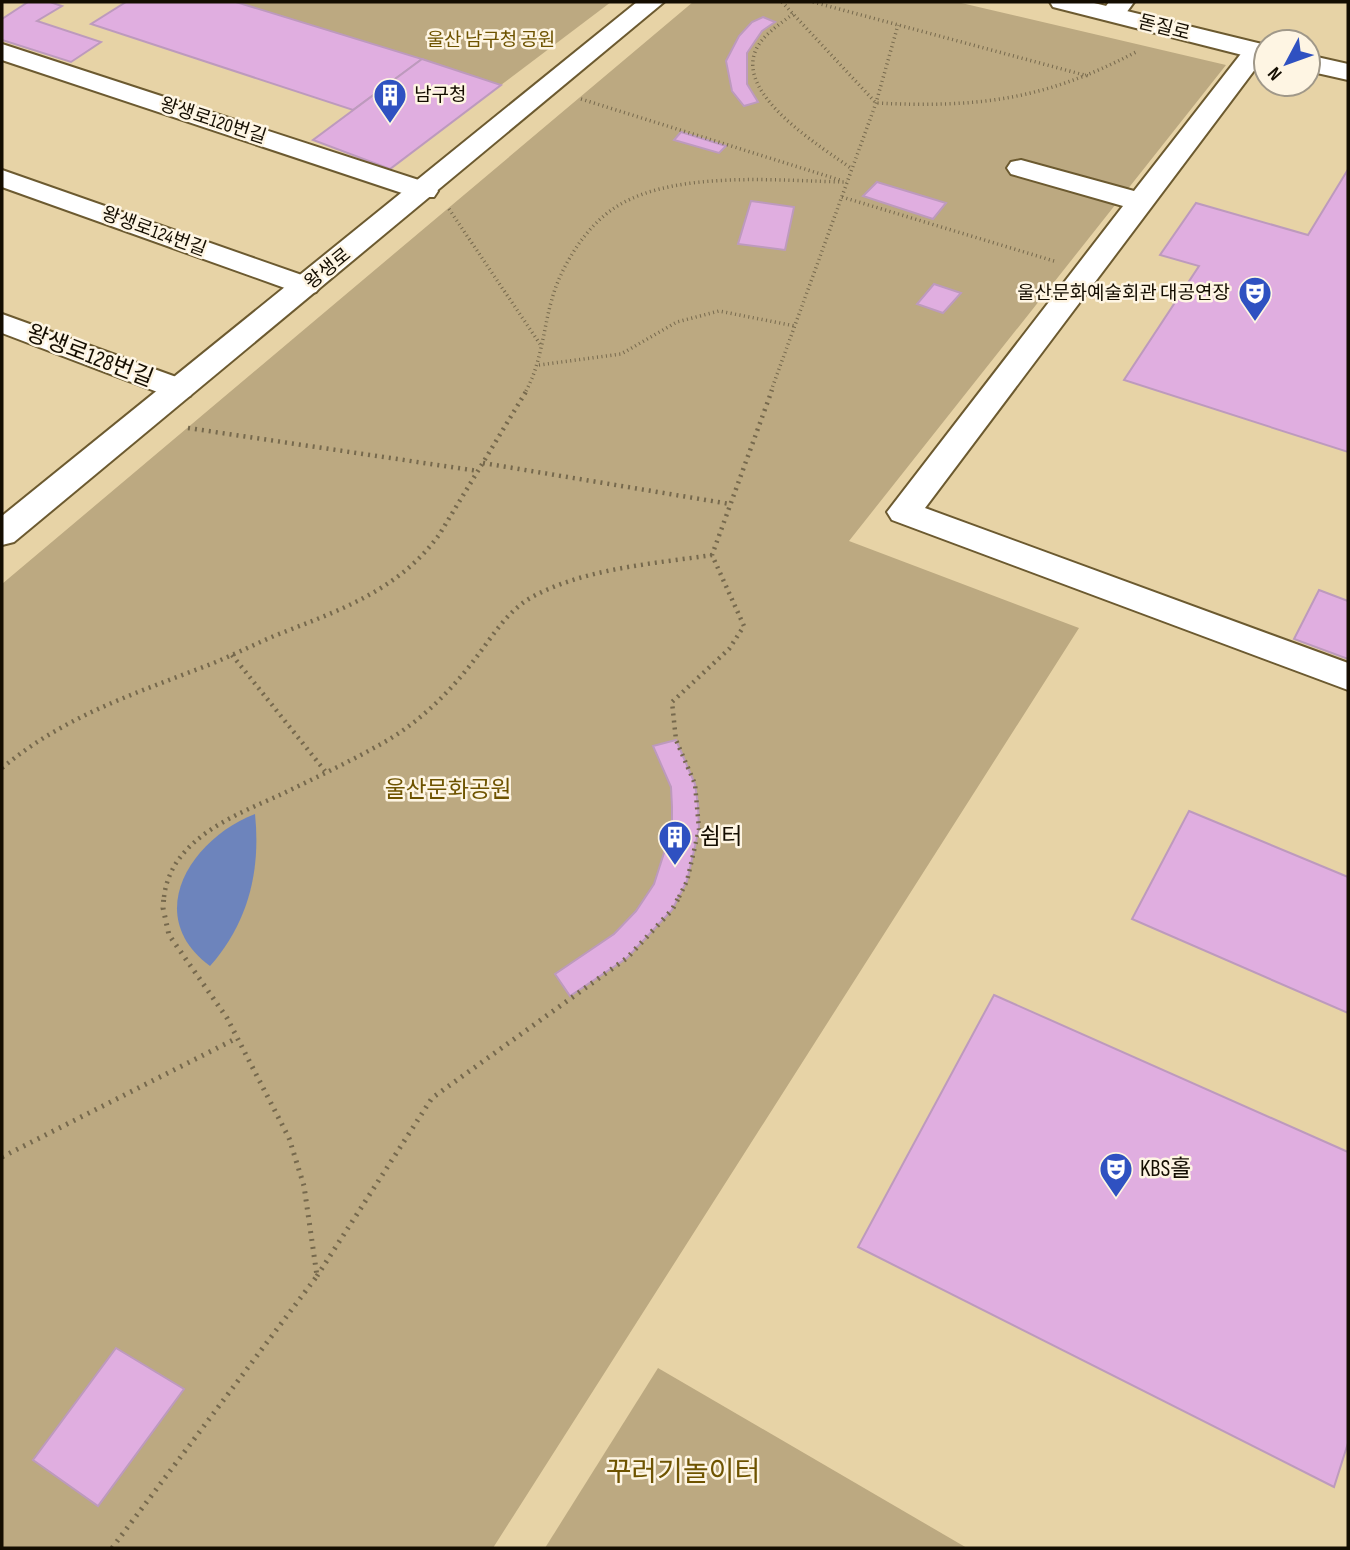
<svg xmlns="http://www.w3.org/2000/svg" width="1350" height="1550" font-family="'Sofia Sans Condensed','Noto Sans KR',sans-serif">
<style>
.green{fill:#bca981}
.water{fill:#6d84bc}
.building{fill:#e0aee0;stroke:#bd9abd;stroke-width:2}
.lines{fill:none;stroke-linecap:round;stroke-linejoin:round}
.minor-casing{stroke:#6c5a30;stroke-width:4}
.major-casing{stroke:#6c5a30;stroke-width:4}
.path-far2{stroke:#76694d;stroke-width:3.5;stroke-dasharray:1 3.5;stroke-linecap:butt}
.path-far1{stroke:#76694d;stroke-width:4.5;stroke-dasharray:2 5;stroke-linecap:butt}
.path{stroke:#76694d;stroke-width:5;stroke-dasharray:2 6;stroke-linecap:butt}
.minor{fill:#fff;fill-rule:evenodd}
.major{fill:#fff;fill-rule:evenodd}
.labels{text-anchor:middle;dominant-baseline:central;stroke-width:5;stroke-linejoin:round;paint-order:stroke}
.far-street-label{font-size:19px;fill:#140d01;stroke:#fef5e3}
.far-park-label{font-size:19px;fill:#6e5300;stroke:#fef5e3}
.far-poi-label{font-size:19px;fill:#140d01;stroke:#fef5e3;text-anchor:start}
.street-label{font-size:23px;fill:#140d01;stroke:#fef5e3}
.park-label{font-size:23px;fill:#6e5300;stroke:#fef5e3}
.poi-label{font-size:23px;fill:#140d01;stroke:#fef5e3;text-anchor:start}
.near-park-label{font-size:28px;fill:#6e5300;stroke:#fef5e3}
</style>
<rect width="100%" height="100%" fill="#e7d3a6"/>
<!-- green -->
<g class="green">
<polygon points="236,2 611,2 501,85"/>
<polygon points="693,2 957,2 1226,65 849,541 1079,628 493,1548 2,1548 2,584"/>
<polygon points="658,1368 967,1548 545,1548"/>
</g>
<!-- water -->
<path class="water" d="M255 814C261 871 248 923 210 966 141 915 192 838 255 814Z"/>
<!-- building -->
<g class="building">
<polygon points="28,2 50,2 62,6 37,21 101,42 71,62 2,40 2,19"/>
<polygon points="126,2 236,2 422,59 353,110 91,24"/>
<polygon points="763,17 775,22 762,31 747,53 747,84 758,102 744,106 732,91 726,61 739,36 752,22"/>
<polygon points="422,59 501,85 390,169 313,140"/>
<polygon points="681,132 726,146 719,153 674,140"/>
<polygon points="1347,171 1348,452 1124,380 1199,266 1160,255 1196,203 1308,235"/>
<polygon points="877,182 946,203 933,219 863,196"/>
<polygon points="751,201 794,207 785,250 738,244"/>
<polygon points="934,284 961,293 943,313 917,304"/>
<polygon points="1319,590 1348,601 1348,659 1294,639"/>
<polygon points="676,740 695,784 698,805 699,829 687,881 672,910 627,958 570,996 555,974 614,934 636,911 654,884 672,828 672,807 671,787 653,746"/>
<polygon points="1189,811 1348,877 1348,1013 1132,919"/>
<polygon points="994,995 1348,1152 1348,1443 1334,1487 858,1247"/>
<polygon points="116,1348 184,1389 98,1506 33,1460"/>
</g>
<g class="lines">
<defs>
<g id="minor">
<path d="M1109 2H1134C1125 15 1120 23 1103 19L1100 14Z"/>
<polygon points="1256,43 1265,46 1265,56 925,508 1348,663 1348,690 892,520 887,512 1123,206 1011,174 1007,168 1011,162 1021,160 1134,191 1247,46"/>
<polygon points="2,44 434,185 438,191 434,197 414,197 2,60"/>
<polygon points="2,170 316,280 321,286 316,292 306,295 296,292 2,187"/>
<polygon points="2,314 190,382 195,389 190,396 179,399 168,396 2,333"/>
</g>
<g id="major">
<polygon points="637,2 664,2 14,542 2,545 2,516"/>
<polygon points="1050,2 1090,2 1266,45 1266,61 1053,7"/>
<polygon points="1308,55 1348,64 1348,80 1308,71"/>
</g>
</defs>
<!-- minor casing -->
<use href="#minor" class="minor-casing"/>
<!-- major casing -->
<use href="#major" class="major-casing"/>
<!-- path-far2 -->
<g class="path-far2">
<path d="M782 2 876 103C978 108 1044 100 1136 52"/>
<polyline points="813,2 1088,76"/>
<path d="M793 14C780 24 761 36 755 52 738 97 822 147 852 169"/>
<polyline points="581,99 843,181"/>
<polyline points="842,197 1054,261"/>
<polyline points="449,209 540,344"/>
<polyline points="539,365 621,354 677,322 719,311 795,326"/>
<path d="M526 391C545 356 543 316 559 279 572 250 592 221 619 205 679 170 780 181 847 182"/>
<polyline points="771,391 876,103 898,25"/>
</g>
<!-- path-far1 -->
<g class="path-far1">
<polyline points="188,428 478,471"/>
<polyline points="483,463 730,504"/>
<polyline points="232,655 325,771"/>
<path d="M2 768C63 717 133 694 206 666 229 657 251 646 274 636 337 611 397 592 439 535L527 390"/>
<path d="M164 897C171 838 236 815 282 794 315 778 349 762 381 744 419 723 449 693 475 659 492 637 507 611 532 597 586 568 652 564 712 555"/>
<polyline points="679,897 687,881 699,829 695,784 676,740 672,702 729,649 744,626 712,555 772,390"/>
</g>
<!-- path -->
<g class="path">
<polyline points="2,1157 237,1038"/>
<polyline points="317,1276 432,1098 627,958 672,910 680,895"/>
<polyline points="112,1548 317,1276 304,1186 289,1138 227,1018 169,935 163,908 164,895"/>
</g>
<!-- minor -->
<use href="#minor" class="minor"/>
<!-- major -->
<use href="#major" class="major"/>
</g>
<!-- icons -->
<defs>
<symbol id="building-pin" viewBox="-11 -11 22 30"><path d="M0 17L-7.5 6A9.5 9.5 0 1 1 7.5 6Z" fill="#2f51c1" stroke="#fef5e3"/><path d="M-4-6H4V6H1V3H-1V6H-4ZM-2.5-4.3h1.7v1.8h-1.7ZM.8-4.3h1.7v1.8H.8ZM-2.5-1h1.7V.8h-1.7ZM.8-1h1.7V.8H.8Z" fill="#fff"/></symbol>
<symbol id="theatre-pin" viewBox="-11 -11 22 30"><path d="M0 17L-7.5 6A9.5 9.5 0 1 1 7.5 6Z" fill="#2f51c1" stroke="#fef5e3"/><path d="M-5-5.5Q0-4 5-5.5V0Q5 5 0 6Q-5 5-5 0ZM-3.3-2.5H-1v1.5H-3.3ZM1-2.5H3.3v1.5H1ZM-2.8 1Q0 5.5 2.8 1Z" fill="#fff"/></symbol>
</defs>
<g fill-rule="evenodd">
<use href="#building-pin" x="371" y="76" width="38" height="52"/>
<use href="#theatre-pin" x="1236" y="274" width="38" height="52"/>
<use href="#building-pin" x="656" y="818" width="38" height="52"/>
<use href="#theatre-pin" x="1097" y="1150" width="38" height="52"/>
</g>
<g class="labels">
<!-- far-street labels -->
<g class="far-street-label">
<text transform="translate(1164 28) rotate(14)">돋질로</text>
<text transform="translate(213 121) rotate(18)">왕생로120번길</text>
<text transform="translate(154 232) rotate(20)">왕생로124번길</text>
<text transform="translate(328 269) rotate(-39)">왕생로</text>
</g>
<!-- far-park labels -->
<g class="far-park-label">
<text x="491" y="40">울산 남구청 공원</text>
</g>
<!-- far-poi labels -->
<g class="far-poi-label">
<text x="414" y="95">남구청</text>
<text x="1230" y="293" text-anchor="end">울산문화예술회관 대공연장</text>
</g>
<!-- street labels -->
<g class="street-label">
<text transform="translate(90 356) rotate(21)">왕생로128번길</text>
</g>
<!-- park labels -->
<g class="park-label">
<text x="448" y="790">울산문화공원</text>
</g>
<!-- poi labels -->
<g class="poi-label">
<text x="700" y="837">쉼터</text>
<text x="1140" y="1169">KBS홀</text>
</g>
<!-- near-park labels -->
<g class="near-park-label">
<text x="683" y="1472">꾸러기놀이터</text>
</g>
</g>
<!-- border -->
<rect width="1350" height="1550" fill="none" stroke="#140d01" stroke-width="7"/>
<!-- north arrow -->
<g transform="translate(1287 63) rotate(229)"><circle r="33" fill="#fef5e3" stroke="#a09889" stroke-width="2"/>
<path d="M0-5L12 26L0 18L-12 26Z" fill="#2f51c1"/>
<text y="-10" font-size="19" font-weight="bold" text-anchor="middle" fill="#140d01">N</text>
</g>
</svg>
